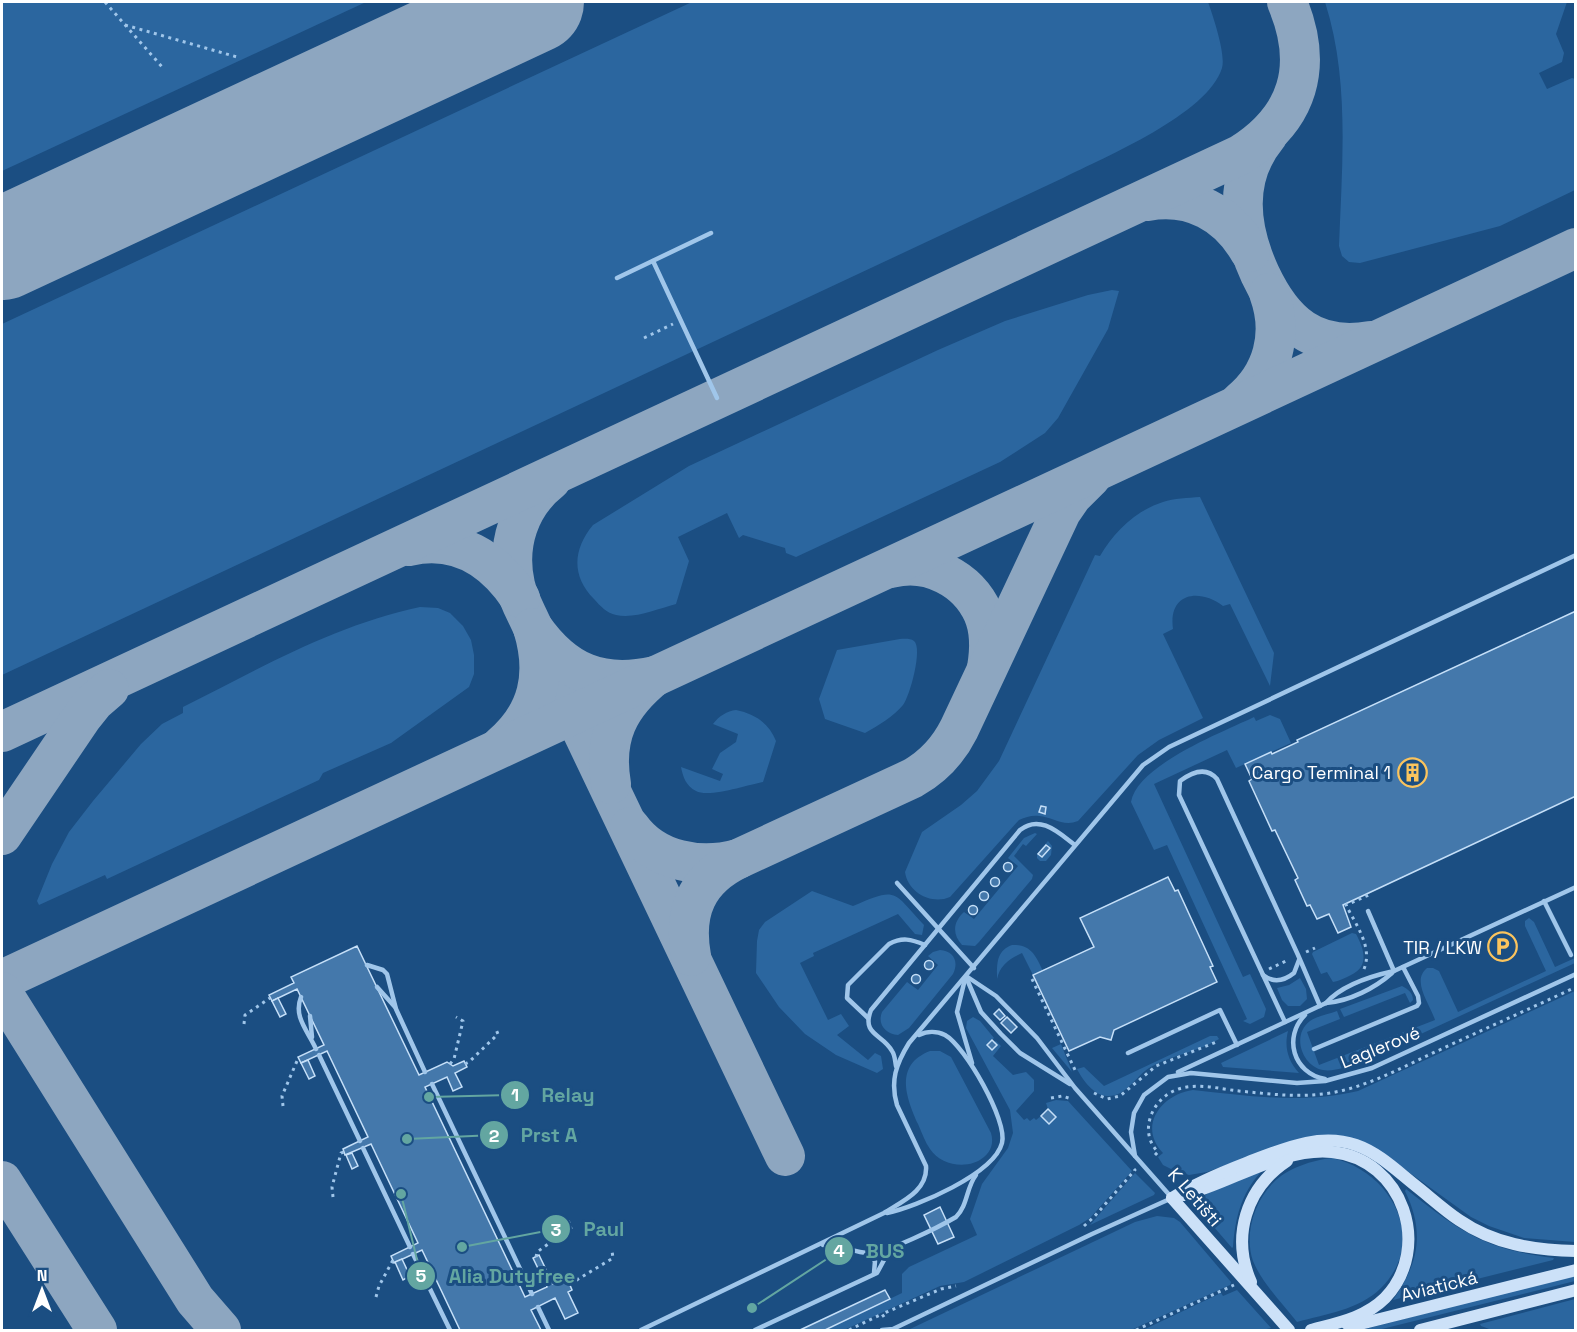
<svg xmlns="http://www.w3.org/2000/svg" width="1577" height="1332" font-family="'Space Grotesk',sans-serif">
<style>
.green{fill:#2b669f}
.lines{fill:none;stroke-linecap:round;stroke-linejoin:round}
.taxiway{stroke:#8da6c0;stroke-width:40}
.runway{stroke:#8da6c0;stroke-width:102}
.building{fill:#4478ab;stroke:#c5dff8;stroke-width:1.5}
.path{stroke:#a0c6ea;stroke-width:3;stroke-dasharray:3 4.5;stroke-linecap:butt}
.lane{stroke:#a0c6ea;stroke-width:4.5}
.secondary{stroke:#cce1f8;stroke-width:12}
.labels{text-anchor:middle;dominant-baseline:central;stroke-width:6;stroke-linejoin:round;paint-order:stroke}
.poi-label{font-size:18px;fill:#fff;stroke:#1b4e82;text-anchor:end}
.street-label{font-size:18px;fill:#fff;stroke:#1b4e82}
.leader{fill:none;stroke:#63a6a1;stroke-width:2}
.callout-dot{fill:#63a6a1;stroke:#1b4e82;stroke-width:2}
.mark-label{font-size:18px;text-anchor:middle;font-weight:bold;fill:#fff}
.callout-label{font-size:20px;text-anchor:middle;font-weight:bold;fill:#63a6a1;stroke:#1b4e82;stroke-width:6;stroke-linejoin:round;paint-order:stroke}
</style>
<rect width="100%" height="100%" fill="#1b4e82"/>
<!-- green -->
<g class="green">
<polygon points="2,2 366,2 2,171"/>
<path d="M692 2H1208C1213 16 1226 54 1222 68 1208 114 1105 157 1063 178L2 675V324Z"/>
<path d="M1325 2H1567L1556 34 1564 53 1562 62 1539 73 1547 89 1572 78 1575 79V190L1500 226 1360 263 1349 262 1342 256 1339 246C1342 165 1350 80 1325 2Z"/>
<path d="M1112 290 1119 291 1108 329 1058 418 1045 433 1000 462 796 557 786 553 785 548 743 535 739 538 727 513 678 537 689 561 676 604C657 609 635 619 616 615 607 613 600 606 594 599 571 576 573 549 593 525L689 466 938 350 1005 321 1088 295Z"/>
<path d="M1200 497 1274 653 1270 686 1230 604 1223 606C1199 588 1168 593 1173 629L1163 634 1203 718 1159 740 1138 755 1078 821C1063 827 1053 817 1039 816 1032 815 1026 817 1019 820L950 897C932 905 908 893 905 872L922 832 961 805 977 791 999 761 1095 555 1100 556C1114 532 1135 511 1163 502 1174 498 1188 498 1200 497Z"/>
<path d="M420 607 438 608 450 613 463 626 471 640 474 655V674L469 687 391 743 323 773 319 780 107 879 105 875 39 905 37 901 52 864 69 832 93 801 141 744 162 724 183 713V707C260 668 335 625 420 607Z"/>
<path d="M900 639C904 639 910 638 914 641 923 648 910 696 903 705 893 717 879 725 865 733L825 719 819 699 837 650Z"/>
<path d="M736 710C755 714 769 723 776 741L763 782C747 785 709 798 696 791 686 786 683 777 681 767L720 781 723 774 712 769 720 753 736 742 738 734 713 724C719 716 727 711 736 710Z"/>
<path d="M1270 715 1280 719 1291 743 1236 768 1227 750 1154 784 1243 977 1250 974 1266 1009 1264 1017 1250 1024 1243 1021 1247 1019 1167 845 1154 850 1131 802C1137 765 1223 732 1254 717L1256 721Z"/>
<path d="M1035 833 1037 834 1026 846 1023 844 1014 856 1033 875 1032 879 979 942 975 946 962 945C952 934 953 922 964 912L974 919 1018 866 1008 858 1024 838Z"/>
<polygon points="1048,841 1052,846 1051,855 1046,861 1040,861 1037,858 1037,854"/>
<path d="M812 891 853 906C897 887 892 890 924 925L922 935 915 934 898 914 813 953 814 956 800 963 828 1020 841 1014 849 1026 837 1035 868 1060 875 1053 881 1056 883 1069 877 1073 836 1055 805 1034 779 1007 756 973 757 941 759 930 765 922Z"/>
<path d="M1529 918 1534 922 1555 967 1575 958V963L1360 1062C1349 1066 1334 1072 1323 1070 1302 1066 1291 1035 1310 1021 1317 1016 1329 1014 1337 1011L1340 1019 1307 1032 1319 1065 1435 1020C1430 1004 1411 981 1427 968H1433L1439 971 1458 1012 1546 971 1525 926V921Z"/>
<path d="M1352 933 1356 934C1364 949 1370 966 1351 975 1345 978 1339 981 1333 982L1327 972 1321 974 1312 954 1313 952Z"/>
<path d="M1012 945C1031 944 1036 956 1043 971L1033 975 1022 953C1009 959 1000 965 997 979 997 964 996 951 1012 945Z"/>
<path d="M940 950C954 951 959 962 953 974L909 1028 898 1035C886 1034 877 1025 882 1012L907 982 918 990 938 965 928 956 933 952Z"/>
<polygon points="1300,978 1306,989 1307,999 1300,1006 1288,1006 1282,1000 1277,988 1289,985"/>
<path d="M1402 986C1408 989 1413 993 1413 1000L1410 1003 1405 993 1344 1017 1340 1009Z"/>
<path d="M1575 991V1242L1524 1238 1489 1226 1471 1217 1378 1150 1295 1140 1207 1172 1189 1175 1173 1170 1163 1165 1158 1157 1163 1153C1137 1126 1162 1094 1193 1090 1249 1096 1302 1104 1358 1091Z"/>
<polygon points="973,1017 980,1021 994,1038 987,1045 996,1041 1001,1046 993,1056 1013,1075 1026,1072 1034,1080 1034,1091 1016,1111 1024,1120 1027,1118 1030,1121 1034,1118 1036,1120 1041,1116 1049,1124 1056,1117 1048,1109 1046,1103 1056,1100 1068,1101 1132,1171 1090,1218 1079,1225 964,1282 940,1286 844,1330 825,1330 902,1293 902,1274 909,1267 977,1235 970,1219 982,1184 1008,1148 1013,1133 1010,1110 966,1028 967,1021"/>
<path d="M1288 1031C1284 1047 1288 1061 1299 1073L1223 1067 1221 1063Z"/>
<path d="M1210 1036H1217L1219 1039C1198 1052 1171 1055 1149 1068 1135 1077 1126 1097 1107 1096 1094 1096 1082 1079 1077 1069L1084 1067 1104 1086Z"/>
<polygon points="1061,1044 1072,1072 1052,1048"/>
<path d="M930 1051H940L951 1057 991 1133C994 1143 991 1151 984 1157 969 1170 941 1166 930 1149 925 1142 922 1133 918 1124 906 1097 894 1065 930 1051Z"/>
<path d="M1332 1158C1391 1171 1429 1240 1381 1288 1359 1310 1325 1314 1297 1322 1282 1303 1262 1283 1253 1261 1244 1235 1254 1202 1273 1183 1287 1168 1313 1160 1332 1158Z"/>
<path d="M1259 1172 1260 1173C1241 1194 1235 1219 1233 1247L1232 1248 1202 1213 1201 1199 1208 1193Z"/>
<polygon points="1135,1173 1155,1193 1154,1195 1090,1225"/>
<path d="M1406 1189C1461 1232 1483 1249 1554 1258L1553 1260 1393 1300C1419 1263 1425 1232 1405 1191Z"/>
<polygon points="1157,1216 1174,1218 1180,1222 1231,1282 1230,1285 1131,1330 908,1330 1135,1222"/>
<polygon points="1575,1275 1575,1281 1378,1330 1361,1330"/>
<polygon points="1237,1290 1271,1328 1262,1330 1143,1330 1221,1293 1223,1296"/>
<polygon points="1575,1299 1575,1330 1492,1330 1481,1326 1480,1324"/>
</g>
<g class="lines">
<!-- taxiway -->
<g class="taxiway">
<path d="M1267 136C1233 177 1239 228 1260 274 1283 323 1314 351 1371 341"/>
<path d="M1147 201C1191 193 1228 213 1250 252"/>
<path d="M1240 402C1273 375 1284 334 1269 293"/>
<path d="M551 480C519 505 506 545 515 585 518 599 527 614 533 628L785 1156"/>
<path d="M409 546C457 535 494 559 520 598"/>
<path d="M891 568C928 558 968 579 983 613 991 631 990 650 987 668"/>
<path d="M2 732 1240 155C1299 118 1314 66 1287 2"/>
<path d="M501 746C539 714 547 674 533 628 565 673 601 688 655 676 618 706 603 737 611 784"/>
<path d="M630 827C655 862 700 869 738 859"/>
<polyline points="2,835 82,717 94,702 109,689"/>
<path d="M691 956C683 911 697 879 738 859L913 778C934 766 948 751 959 729L1061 512 1072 496 1091 477"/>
<polyline points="2,980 1576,248"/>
<polyline points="2,992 195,1300 221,1330"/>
<polyline points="2,1181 97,1330"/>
</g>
<!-- runway -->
<polyline class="runway" points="2,249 533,2"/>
</g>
<!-- building -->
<g class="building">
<polygon points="1576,611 1576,796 1343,905 1351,927 1338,933 1329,914 1317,919 1310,905 1307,906 1295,880 1298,878 1275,830 1272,831 1249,781 1252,779 1245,764 1271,752 1272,754 1298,742 1297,740"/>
<polygon points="1041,806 1046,807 1045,814 1039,812"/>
<polygon points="1046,845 1050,848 1042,857 1038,854"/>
<circle cx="1008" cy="867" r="4.5"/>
<polygon points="1168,877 1175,891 1178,890 1213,966 1210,967 1217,982 1114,1030 1111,1040 1100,1037 1069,1051 1033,975 1094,947 1080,918"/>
<circle cx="995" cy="882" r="4.5"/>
<circle cx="984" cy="896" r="4.5"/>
<circle cx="973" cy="910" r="4.5"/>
<polygon points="357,946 419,1075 447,1062 453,1066 464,1061 467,1067 455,1073 462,1087 453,1091 447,1077 425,1087 525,1297 547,1287 533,1258 539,1255 553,1284 567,1278 572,1290 568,1292 578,1313 565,1319 555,1298 531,1310 541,1330 460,1330 422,1250 394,1263 391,1256 418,1243 371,1144 345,1155 343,1149 368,1137 327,1051 301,1063 298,1057 324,1045 297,989 272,1001 269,995 294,983 291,977"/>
<circle cx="929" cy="965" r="4.5"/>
<circle cx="916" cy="979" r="4.5"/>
<polygon points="278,998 286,1014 280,1017 272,1001"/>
<polygon points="999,1009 1005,1016 1000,1020 994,1014"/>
<polygon points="1007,1017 1017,1027 1011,1033 1001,1023"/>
<polygon points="992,1040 997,1045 992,1050 987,1045"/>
<polygon points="308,1060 315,1076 309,1079 301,1063"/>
<polygon points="1048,1109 1056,1117 1049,1124 1041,1116"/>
<polygon points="352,1153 358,1166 352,1169 346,1155"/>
<polygon points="940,1207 954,1237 938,1244 924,1215"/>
<polygon points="402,1259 410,1276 403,1280 395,1262"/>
<polygon points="885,1290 890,1299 825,1330 800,1330"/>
</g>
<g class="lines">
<!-- path -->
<g class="path">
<polyline points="105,2 163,68"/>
<polyline points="125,25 237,57"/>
<polyline points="644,338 673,324"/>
<polyline points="1306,952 1315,948"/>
<polyline points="1269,969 1288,960"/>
<path d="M1364 969C1373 947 1356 925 1346 905L1371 894"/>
<polyline points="1032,979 1076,1072"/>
<polyline points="244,1024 245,1015 270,998"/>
<polyline points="450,1064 454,1059 463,1021 456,1017"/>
<polyline points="465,1064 469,1062 498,1034 495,1027"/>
<polyline points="1094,1093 1107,1099 1120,1096 1156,1066 1219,1041"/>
<polyline points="1051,1098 1062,1096 1072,1099"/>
<polyline points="283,1106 282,1096 297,1061 299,1060"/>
<path d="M1155 1155 1158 1152C1138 1132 1152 1099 1176 1090 1195 1082 1220 1089 1239 1091 1270 1094 1299 1098 1330 1093 1367 1087 1401 1068 1435 1052 1482 1030 1529 1009 1576 987"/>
<polyline points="333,1197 332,1187 341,1153 344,1152"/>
<polyline points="1084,1226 1094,1217 1135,1170 1134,1169"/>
<polyline points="536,1257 537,1252 572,1227 568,1221"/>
<polyline points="570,1284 613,1258 612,1251"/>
<polyline points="376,1297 379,1286 393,1260"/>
<polyline points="884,1317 882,1314 941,1289 956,1286"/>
<polyline points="849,1330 882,1314"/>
<polyline points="1136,1330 1234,1285"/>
</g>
<!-- lane -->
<g class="lane">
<polyline points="653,261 717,398"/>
<polyline points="617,278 711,233"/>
<polyline points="897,883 974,968"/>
<polyline points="1544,901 1571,955"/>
<polyline points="1368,911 1394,971"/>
<polyline points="367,965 383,970 387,974 396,1009 425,1072"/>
<path d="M1263 975C1273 983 1284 981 1294 973L1299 960"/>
<polyline points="966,977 981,1012 1001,1034 1020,1053 1070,1084"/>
<polyline points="965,979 957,1012 972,1063"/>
<polyline points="377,987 395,1007"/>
<path d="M301 997C293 1017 308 1031 316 1049"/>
<path d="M1326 1003C1342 985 1371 976 1394 971L1576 887"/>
<path d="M1305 1015C1283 1037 1293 1073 1325 1079"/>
<polyline points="310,1016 312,1037"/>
<path d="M868 1018 847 998 848 985 889 944C902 937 911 939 925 945"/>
<path d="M1285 1022 1179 795 1180 781C1192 772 1206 766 1217 779L1298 955 1320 1006"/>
<polyline points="1314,1049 1417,1006 1419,1003 1418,996 1403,967"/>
<polyline points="1128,1053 1220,1010 1237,1045"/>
<polyline points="319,1055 360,1141"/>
<path d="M896 1066C895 1061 895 1055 892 1051 883 1034 861 1035 871 1010L1020 830C1040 814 1059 833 1075 845"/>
<path d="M1178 1072 1326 1003C1350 1001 1375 988 1392 973"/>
<polyline points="432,1084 532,1294"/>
<polyline points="363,1148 410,1247"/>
<polyline points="1135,1156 1131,1132 1134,1113 1144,1095 1168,1077 1191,1073 1297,1083 1325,1081 1372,1068 1576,974"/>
<path d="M887 1213C916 1207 994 1174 1002 1143 1008 1121 965 1046 945 1035 937 1031 927 1031 919 1035"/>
<path d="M823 1245C839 1243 853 1253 869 1253 887 1253 939 1227 956 1217 968 1205 966 1188 976 1175"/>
<polyline points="413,1254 450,1330"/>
<polyline points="869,1255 875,1261 874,1273"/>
<polyline points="538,1307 549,1330"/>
<path d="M641 1330 884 1213C901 1202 928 1191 926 1166L897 1105C890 1081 896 1064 909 1043L1143 765 1169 747 1576 555"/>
<polyline points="755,1330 877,1273 890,1249"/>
<polyline points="882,1330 893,1329 1092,1234 1172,1198 1075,1088 1037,1038 996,996 966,976"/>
</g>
<!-- secondary -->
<g class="secondary">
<path d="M1184 1195C1231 1183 1282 1147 1332 1152 1403 1159 1433 1248 1385 1298 1365 1318 1337 1323 1311 1330"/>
<path d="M1172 1198C1196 1183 1220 1173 1246 1163 1281 1150 1318 1132 1356 1145 1379 1153 1397 1171 1416 1186 1430 1197 1444 1210 1459 1220 1494 1244 1533 1250 1576 1251"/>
<polyline points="1172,1198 1289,1330"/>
<path d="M1251 1282C1231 1237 1246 1188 1287 1161"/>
<polyline points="1347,1324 1356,1325 1576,1270"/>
<polyline points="1420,1330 1576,1290"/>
</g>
</g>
<!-- icons -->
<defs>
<symbol id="building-ring" viewBox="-11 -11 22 22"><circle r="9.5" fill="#1b4e82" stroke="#fbc45d" stroke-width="1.5"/><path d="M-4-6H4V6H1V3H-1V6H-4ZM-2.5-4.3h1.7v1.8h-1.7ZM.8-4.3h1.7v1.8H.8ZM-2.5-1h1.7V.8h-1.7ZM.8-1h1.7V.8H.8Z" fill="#fbc45d"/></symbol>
<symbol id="parking-ring" viewBox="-11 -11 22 22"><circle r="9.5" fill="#1b4e82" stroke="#fbc45d" stroke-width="1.5"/><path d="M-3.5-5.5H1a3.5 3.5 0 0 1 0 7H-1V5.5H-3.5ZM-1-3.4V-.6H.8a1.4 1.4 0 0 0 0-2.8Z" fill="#fbc45d"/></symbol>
</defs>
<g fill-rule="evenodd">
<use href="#building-ring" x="1396" y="756" width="33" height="33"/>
<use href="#parking-ring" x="1486" y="930" width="33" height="33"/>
</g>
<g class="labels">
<!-- poi labels -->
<g class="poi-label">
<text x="1391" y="772">Cargo Terminal 1</text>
<text x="1482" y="947">TIR / LKW</text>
</g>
<!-- street labels -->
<g class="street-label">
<text transform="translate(1380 1047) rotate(-22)">Laglerové</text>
<text transform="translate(1195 1197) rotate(49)">K Letišti</text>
<text transform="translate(1439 1286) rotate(-14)">Aviatická</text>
</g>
</g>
<!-- callouts -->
<path class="leader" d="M429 1097L515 1095M407 1139L494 1135M462 1247L556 1229M752 1308L839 1251M401 1194L421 1276"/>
<g class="callout-dot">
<circle cx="429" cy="1097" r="6"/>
<circle cx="407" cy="1139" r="6"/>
<circle cx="462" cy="1247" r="6"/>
<circle cx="752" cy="1308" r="6"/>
<circle cx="401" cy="1194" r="6"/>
<circle cx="515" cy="1095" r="15"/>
<circle cx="494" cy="1135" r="15"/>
<circle cx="556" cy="1229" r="15"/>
<circle cx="839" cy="1251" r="15"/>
<circle cx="421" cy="1276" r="15"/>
</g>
<g class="mark-label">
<text x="515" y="1101">1</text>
<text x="494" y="1142">2</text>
<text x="556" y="1236">3</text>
<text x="839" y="1257">4</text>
<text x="421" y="1282">5</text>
</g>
<g class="callout-label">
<text x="568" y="1102">Relay</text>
<text x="549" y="1142">Prst A</text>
<text x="604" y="1236">Paul</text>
<text x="885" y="1258">BUS</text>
<text x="512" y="1283">Alia Dutyfree</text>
</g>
<!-- border -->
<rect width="1577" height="1332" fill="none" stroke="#ffffff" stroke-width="6"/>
<!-- north arrow -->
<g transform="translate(42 1290)" stroke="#1b4e82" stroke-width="4.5" paint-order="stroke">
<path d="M0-4.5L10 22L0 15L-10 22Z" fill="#ffffff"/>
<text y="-9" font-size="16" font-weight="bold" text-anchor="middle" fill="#ffffff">N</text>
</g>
</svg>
